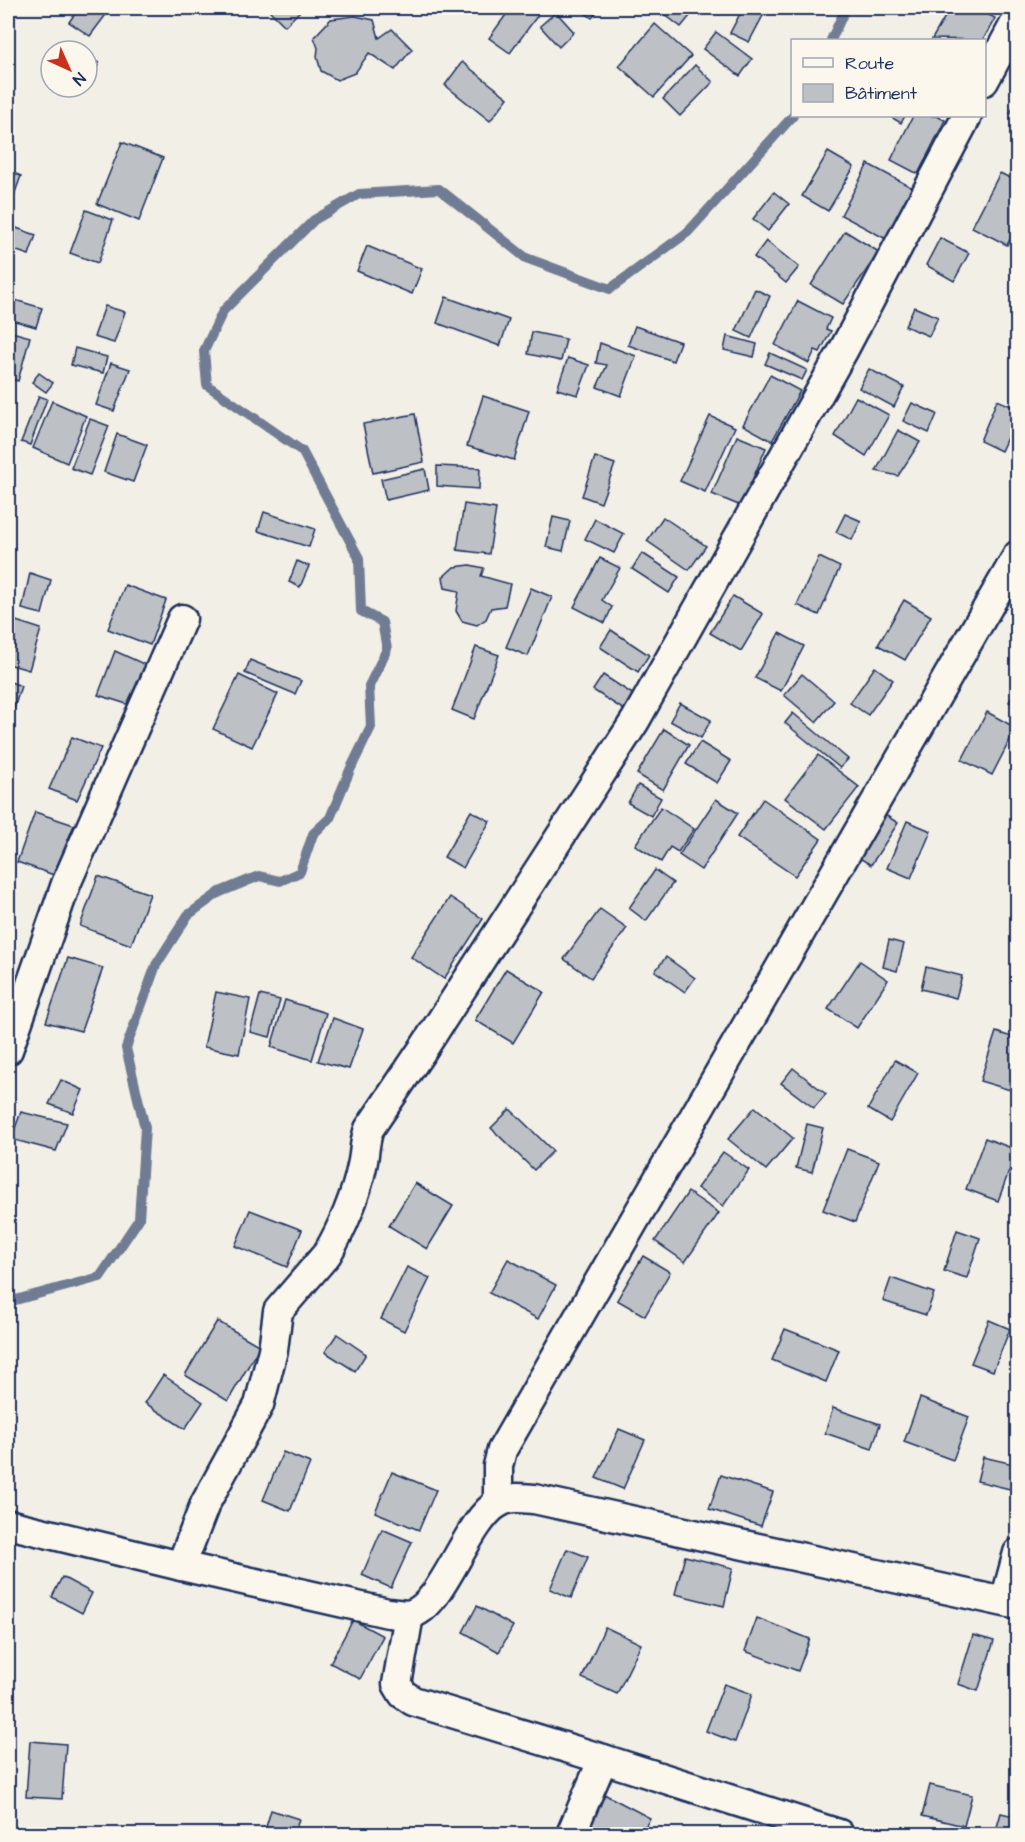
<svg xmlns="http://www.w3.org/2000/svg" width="1025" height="1842" font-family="'Architects Daughter',sans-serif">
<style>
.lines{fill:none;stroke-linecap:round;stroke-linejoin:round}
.stream{stroke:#707b93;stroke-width:10}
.building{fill:#bdc0c4;stroke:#1b2f5e;stroke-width:1.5}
.minor-casing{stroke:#1b2f5e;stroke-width:33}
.minor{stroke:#fbf7ec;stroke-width:28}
</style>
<rect width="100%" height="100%" fill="#f2efe6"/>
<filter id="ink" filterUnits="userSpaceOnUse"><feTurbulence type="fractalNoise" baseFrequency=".0167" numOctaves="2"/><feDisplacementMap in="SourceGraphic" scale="12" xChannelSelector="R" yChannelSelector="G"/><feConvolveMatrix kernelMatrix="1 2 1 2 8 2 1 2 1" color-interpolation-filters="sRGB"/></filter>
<g filter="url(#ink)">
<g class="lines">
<!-- stream -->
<g class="stream">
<polyline points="831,40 843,14 840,8"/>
<polyline points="8,1302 100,1277 139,1219 145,1128 126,1048 156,965 188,915 220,892 259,876 280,881 300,872 313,834 330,818 350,770 371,727 369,686 387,649 382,622 361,611 359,558 302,451 207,385 204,351 223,311 314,220 359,194 439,189 526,258 610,289 688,232 793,116"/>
</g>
</g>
<!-- building -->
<g class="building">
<polygon points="79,8 111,8 90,36 69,22"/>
<polygon points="270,8 303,8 285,26 268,9"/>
<polygon points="511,8 527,8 538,15 510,53 489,38"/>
<polygon points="578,8 600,8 592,18"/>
<polygon points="656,8 692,8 695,10 681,27"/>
<polygon points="743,8 767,8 749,42 730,33"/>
<polygon points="950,8 975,8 995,18 983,40 932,39"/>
<polygon points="556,12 574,32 559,47 540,26"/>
<polygon points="355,16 374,20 379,38 392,29 412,49 395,70 369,53 355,73 337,80 321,71 317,57 318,48 314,37 331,19"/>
<polygon points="655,24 691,56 654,97 619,66"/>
<polygon points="716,32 752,59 740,76 703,49"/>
<polygon points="58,44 73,51 55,51"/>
<polygon points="87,58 99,63 91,81 87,79"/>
<polygon points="462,62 508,98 490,121 445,85"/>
<polygon points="695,65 713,82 680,116 663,99"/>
<polygon points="1018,97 1018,116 1010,113"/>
<polygon points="889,116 905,116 901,123"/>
<polygon points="913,116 936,116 945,120 918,174 891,160"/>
<polygon points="122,142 163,158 139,221 97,204"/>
<polygon points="828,152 854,167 828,211 802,196"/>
<polygon points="868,164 913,188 886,239 841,215"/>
<polygon points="8,171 21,176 8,212"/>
<polygon points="1000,173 1018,182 1018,225 1007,245 972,227"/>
<polygon points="774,192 789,204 768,231 753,219"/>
<polygon points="86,210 113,220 98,263 70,253"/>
<polygon points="8,225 36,235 29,255 8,248"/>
<polygon points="845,231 879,252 843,304 811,285"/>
<polygon points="940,238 969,253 954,281 926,265"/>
<polygon points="766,241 799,267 786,283 754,257"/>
<polygon points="367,246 422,269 412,294 357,271"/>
<polygon points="755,289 770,296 751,338 736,331"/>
<polygon points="446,297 509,320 500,346 437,323"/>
<polygon points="8,298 42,308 36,327 8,319"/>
<polygon points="798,301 831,318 826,329 831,331 820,352 815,350 809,363 775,345"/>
<polygon points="105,306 125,312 114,343 94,337"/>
<polygon points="914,307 938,317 929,336 905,326"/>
<polygon points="635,326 680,342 673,361 628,345"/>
<polygon points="8,331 30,337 18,381 8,378"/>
<polygon points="532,332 566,339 561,361 528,354"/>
<polygon points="727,336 757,344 754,357 724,350"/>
<polygon points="600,343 636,356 621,396 597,387 607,365 596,363"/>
<polygon points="75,348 107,357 103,373 71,365"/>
<polygon points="770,353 807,370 802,380 765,364"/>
<polygon points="568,358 589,365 578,395 557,389"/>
<polygon points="111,363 130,369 114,411 96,405"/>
<polygon points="869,369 904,387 894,407 859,388"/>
<polygon points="39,373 53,383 46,392 32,382"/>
<polygon points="770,375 800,391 772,441 743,425"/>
<polygon points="39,396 47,399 30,445 21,442"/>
<polygon points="483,396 529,411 514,460 467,446"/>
<polygon points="856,397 889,415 866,456 835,436"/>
<polygon points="997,400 1018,409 1018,414 1001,451 980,441"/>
<polygon points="52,401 86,416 67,463 33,448"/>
<polygon points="912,403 937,414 929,433 903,421"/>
<polygon points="415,414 424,462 373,473 363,424"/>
<polygon points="710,416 735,427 705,492 680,481"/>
<polygon points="90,419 109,426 90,475 71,468"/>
<polygon points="898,430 920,442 898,476 876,471"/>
<polygon points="117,434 147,445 133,482 104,472"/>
<polygon points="737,436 766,448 741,506 712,494"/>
<polygon points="595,457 615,464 601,503 582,496"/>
<polygon points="437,466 480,468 479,489 437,486"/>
<polygon points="425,469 429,490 386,500 381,479"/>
<polygon points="464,504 496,509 489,554 457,550"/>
<polygon points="264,512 315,529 309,547 258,531"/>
<polygon points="845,514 861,521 852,540 836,532"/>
<polygon points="553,517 570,521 563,551 546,547"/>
<polygon points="663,517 706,546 689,570 647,541"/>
<polygon points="595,519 624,534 614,553 585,539"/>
<polygon points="642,553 679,577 669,593 632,569"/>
<polygon points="819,557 840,567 819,615 797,605"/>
<polygon points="600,558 620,568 602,600 612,607 605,623 574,607"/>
<polygon points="297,561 309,566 300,587 289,582"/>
<polygon points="470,565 484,568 481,576 510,584 505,606 491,608 486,619 477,625 462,621 456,611 459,591 445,588 443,577 454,567"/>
<polygon points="30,573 51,580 42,614 22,609"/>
<polygon points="125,585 166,600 150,645 108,629"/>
<polygon points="531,588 552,597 528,656 506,647"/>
<polygon points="733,596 763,614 741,651 710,633"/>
<polygon points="904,600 931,616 905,660 878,645"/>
<polygon points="13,620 41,629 29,670 8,664 8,638"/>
<polygon points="611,630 649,655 638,672 600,647"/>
<polygon points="779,633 804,646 781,691 755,678"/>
<polygon points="476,647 499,655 474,719 452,710"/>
<polygon points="115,651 146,665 127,704 98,695"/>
<polygon points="250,660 301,681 295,694 245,673"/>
<polygon points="875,667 893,680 868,715 850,703"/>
<polygon points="802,674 834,701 816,722 784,695"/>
<polygon points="239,675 278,694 252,747 213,729"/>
<polygon points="603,675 634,695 624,710 593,690"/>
<polygon points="8,681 21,686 8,728"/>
<polygon points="1018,687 1018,706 1009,702"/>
<polygon points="680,703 711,720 701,738 670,721"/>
<polygon points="987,712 1016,728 992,775 962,760"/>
<polygon points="793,713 848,759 840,768 785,723"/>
<polygon points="664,729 689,745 663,790 637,774"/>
<polygon points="72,737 101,748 77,800 49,789"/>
<polygon points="700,742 731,761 717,783 686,764"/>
<polygon points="818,755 859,787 826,829 785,798"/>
<polygon points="638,785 661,798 651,816 628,803"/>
<polygon points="716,799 738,813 701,870 679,855"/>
<polygon points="763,799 821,839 795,876 737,837"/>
<polygon points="661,807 694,829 678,852 670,847 661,862 635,845"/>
<polygon points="471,811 490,821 463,868 444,857"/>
<polygon points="35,812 74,825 54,875 17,862"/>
<polygon points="882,813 898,823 871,865 856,856"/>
<polygon points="907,821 931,831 911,878 887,868"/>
<polygon points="655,870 673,883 646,921 629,908"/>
<polygon points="98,876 150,894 131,945 80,926"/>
<polygon points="450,897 483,919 444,979 411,957"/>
<polygon points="600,909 627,928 591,978 564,959"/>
<polygon points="889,940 904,944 897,971 883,967"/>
<polygon points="666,957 695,978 685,992 655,971"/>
<polygon points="68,958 103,968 81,1031 46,1022"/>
<polygon points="860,961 888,980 857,1028 828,1009"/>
<polygon points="926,967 962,976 956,998 921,989"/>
<polygon points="506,969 544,992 513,1043 475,1020"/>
<polygon points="216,992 250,999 239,1054 204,1047"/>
<polygon points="260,995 280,1000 270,1037 250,1032"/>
<polygon points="285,1000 326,1013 312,1060 271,1047"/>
<polygon points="333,1018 363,1029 349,1069 318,1061"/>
<polygon points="996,1032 1018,1039 1017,1092 980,1081"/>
<polygon points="895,1060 918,1073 890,1122 868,1109"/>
<polygon points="793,1068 826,1094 814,1108 781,1083"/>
<polygon points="61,1080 83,1090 73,1113 49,1104"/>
<polygon points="755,1107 793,1138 766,1170 728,1139"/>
<polygon points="510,1109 553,1151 534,1170 491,1128"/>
<polygon points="21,1112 67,1123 56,1151 11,1139"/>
<polygon points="807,1124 823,1128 812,1172 796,1168"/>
<polygon points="985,1138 1017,1150 998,1201 966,1189"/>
<polygon points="847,1149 879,1161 855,1222 823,1210"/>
<polygon points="723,1152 749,1170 723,1206 697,1188"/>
<polygon points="415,1183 453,1206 427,1249 389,1226"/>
<polygon points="688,1192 719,1213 685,1262 655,1241"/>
<polygon points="250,1210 302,1230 287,1267 235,1246"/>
<polygon points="957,1230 980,1238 967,1278 944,1271"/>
<polygon points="643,1256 670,1272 645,1316 617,1300"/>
<polygon points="508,1259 556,1285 538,1319 489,1293"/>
<polygon points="407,1267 430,1278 404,1331 381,1319"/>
<polygon points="891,1278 934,1293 926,1315 883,1301"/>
<polygon points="989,1320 1010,1329 993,1371 971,1363"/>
<polygon points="217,1321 260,1346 228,1401 185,1375"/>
<polygon points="785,1329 839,1350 826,1382 772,1360"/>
<polygon points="337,1334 366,1354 355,1371 325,1352"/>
<polygon points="163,1375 203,1402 185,1429 145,1403"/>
<polygon points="920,1398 969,1417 953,1460 904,1442"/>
<polygon points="833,1408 880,1424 872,1449 825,1433"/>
<polygon points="619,1429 645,1440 623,1489 596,1478"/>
<polygon points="283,1452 310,1463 290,1511 263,1500"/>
<polygon points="983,1457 1018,1465 1018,1491 977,1481"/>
<polygon points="392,1472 436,1490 419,1530 375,1512"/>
<polygon points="721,1475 773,1492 761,1526 709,1509"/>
<polygon points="382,1529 412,1542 391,1588 362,1575"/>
<polygon points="567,1549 588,1557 571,1598 550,1589"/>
<polygon points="685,1556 733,1568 724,1606 675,1594"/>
<polygon points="62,1577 92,1593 82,1613 52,1597"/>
<polygon points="477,1606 513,1626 499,1652 463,1632"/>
<polygon points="757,1618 810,1639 798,1671 745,1651"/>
<polygon points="353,1620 383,1636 360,1679 330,1663"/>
<polygon points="605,1627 641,1644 617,1694 582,1678"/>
<polygon points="973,1635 994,1641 978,1691 958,1684"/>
<polygon points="724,1684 752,1694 735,1742 706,1731"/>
<polygon points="30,1741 66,1744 62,1799 26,1797"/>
<polygon points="930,1785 972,1795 964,1826 922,1816"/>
<polygon points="602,1793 650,1818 641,1834 586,1834"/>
<polygon points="271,1810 299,1819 294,1834 264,1834"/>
<polygon points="1001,1813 1018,1817 1018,1834 995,1834"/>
<polygon points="494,1827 511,1834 490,1834"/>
</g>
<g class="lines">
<defs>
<g id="minor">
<polyline points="984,81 1018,18"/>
<polyline points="8,1050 66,884 182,619"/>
<polyline points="498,1503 498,1466 502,1450 1018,555"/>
<path d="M8 1524 181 1566 388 1613C395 1613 404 1616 411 1614 443 1606 466 1522 498 1503 509 1496 522 1498 534 1499L1018 1605"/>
<path d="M181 1566 205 1504 259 1405 273 1350 278 1311 327 1254C342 1229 356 1196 362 1166 365 1154 364 1142 369 1129L423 1049 635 721 843 351 967 116"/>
<polyline points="1005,1601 1018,1553"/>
<polyline points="409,1615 397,1684 403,1694 413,1701 603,1759 839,1834"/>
<polyline points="571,1834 603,1759"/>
</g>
</defs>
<!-- minor casing -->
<use href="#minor" class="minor-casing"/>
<!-- minor -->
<use href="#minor" class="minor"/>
</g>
</g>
<!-- margin -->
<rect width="1025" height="1842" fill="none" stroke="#fbf7ec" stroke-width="30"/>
<rect x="15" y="15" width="995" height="1812" fill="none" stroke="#1b2f5e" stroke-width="2" filter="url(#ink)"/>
<!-- legend -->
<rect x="791" y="39" width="195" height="78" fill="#fbf7ec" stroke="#a1a7b3" stroke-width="1.5"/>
<rect x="803" y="58" width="30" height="9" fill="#fbf7ec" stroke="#a1a7b3" stroke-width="1.5"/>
<text x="845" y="69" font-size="18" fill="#1b2f5e">Route</text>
<rect x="803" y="84" width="30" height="18" fill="#bdc0c4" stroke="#a1a7b3" stroke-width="1.5"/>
<text x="845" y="99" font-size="18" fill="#1b2f5e">Bâtiment</text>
<!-- north arrow -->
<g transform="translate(69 69) rotate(135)"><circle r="28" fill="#fbf7ec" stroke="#a1a7b3" stroke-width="1.5"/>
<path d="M0-4.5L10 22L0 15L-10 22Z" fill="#c8321e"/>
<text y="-9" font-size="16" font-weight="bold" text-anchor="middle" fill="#1b2f5e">N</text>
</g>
</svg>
